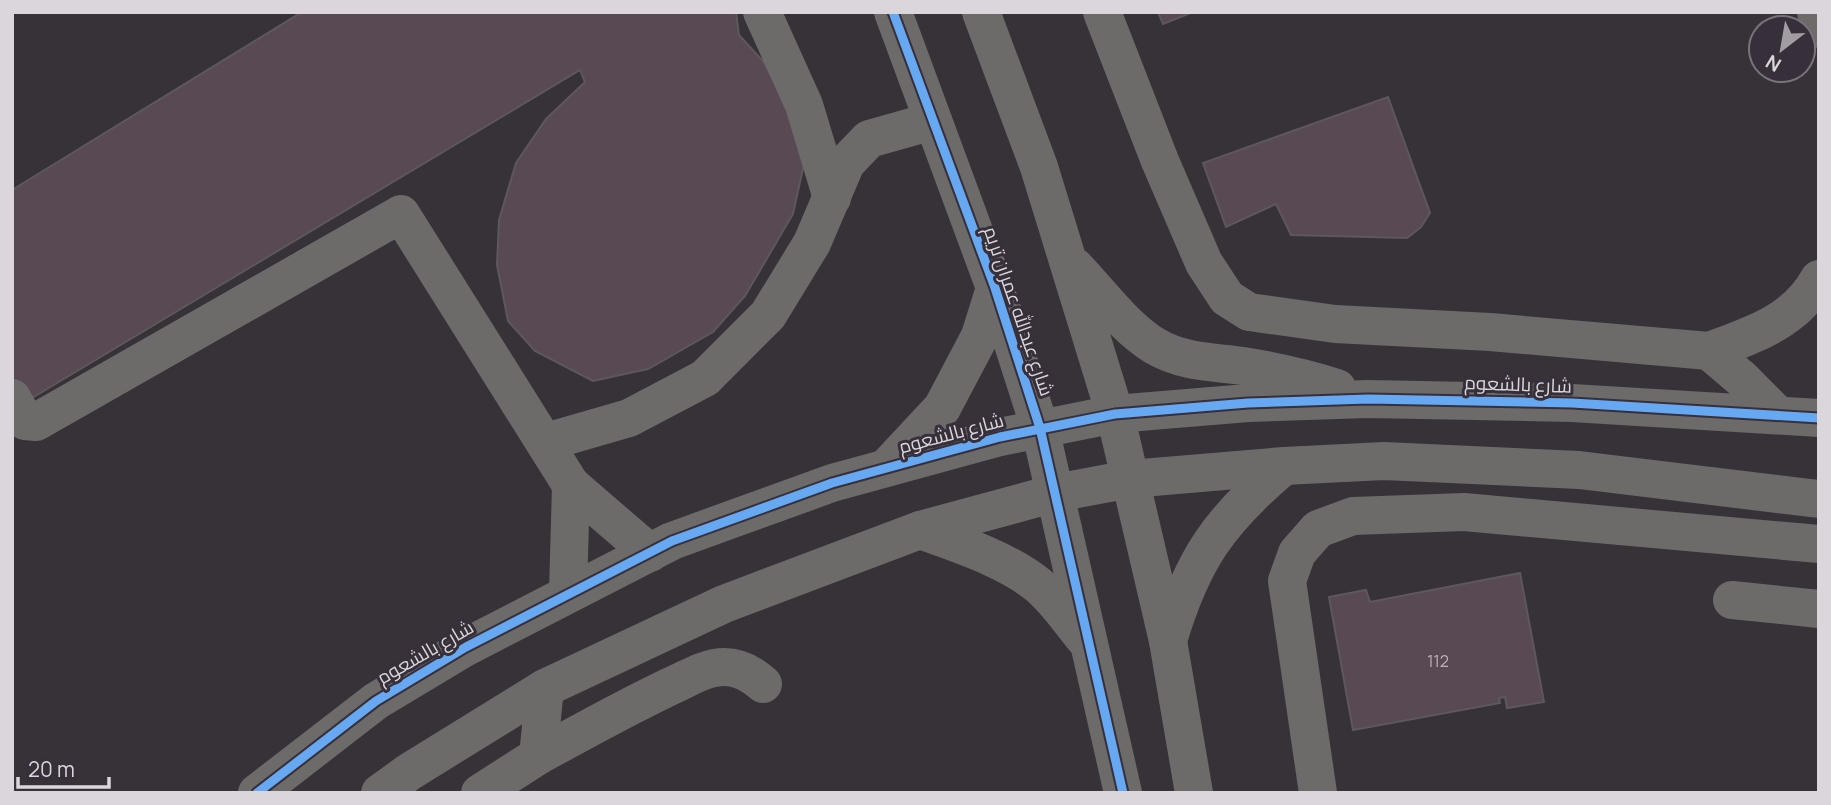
<svg xmlns="http://www.w3.org/2000/svg" width="1831" height="805" font-family="Manrope,Cairo,sans-serif">
<style>
.building{fill:#584953;stroke:#5d585c;stroke-width:2}
.lines{fill:none;stroke-linecap:round;stroke-linejoin:round}
.minor{stroke:#6d6a6a;stroke-width:38}
.cycleway-casing{stroke:#372f3a;stroke-width:13}
.cycleway{stroke:#66a8f1;stroke-width:9}
.labels{text-anchor:middle;dominant-baseline:central;stroke-width:6;stroke-linejoin:round;paint-order:stroke}
.number-label{font-size:16px;fill:#bab3ba}
.street-label{font-size:19px;fill:#dbd6dc;stroke:#372f3a}
</style>
<rect width="100%" height="100%" fill="#363237"/>
<!-- building -->
<g class="building">
<polygon points="302,12 736,12 739,35 762,60 791,107 804,164 793,214 745,296 713,332 648,369 593,381 535,351 508,321 497,265 499,220 516,163 546,119 585,82 580,70 27,401 12,377 12,190"/>
<polygon points="1158,12 1193,12 1163,24"/>
<polygon points="1388,97 1430,213 1421,227 1407,238 1291,235 1276,204 1226,227 1203,163"/>
<polygon points="1520,573 1544,702 1507,708 1505,697 1499,698 1500,703 1353,730 1329,597 1366,590 1370,602"/>
</g>
<g class="lines">
<!-- minor -->
<g class="minor">
<polyline points="762,12 804,105 832,198"/>
<polyline points="893,12 995,288 1040,428 1123,793"/>
<polyline points="981,12 1039,167 1115,414 1168,641 1194,793"/>
<polyline points="1102,12 1160,161 1204,263 1227,298 1249,312 1335,324 1490,332 1709,351 1742,379 1778,415"/>
<polyline points="1816,12 1819,29"/>
<path d="M1075 267C1100 293 1124 327 1155 346 1182 362 1212 362 1243 366 1274 371 1306 378 1337 388"/>
<path d="M1709 351C1753 335 1795 322 1819 279"/>
<polyline points="12,398 25,421 36,422 401,214 571,485"/>
<polyline points="546,442 629,418 705,378 768,315 812,243 846,163 869,139 933,121"/>
<polyline points="887,467 942,408 980,336 995,288"/>
<path d="M920 530C958 544 1006 559 1038 585 1056 600 1069 620 1084 638"/>
<polyline points="568,593 571,485 650,553"/>
<polyline points="1732,600 1819,609"/>
<path d="M1168 641C1192 559 1220 520 1284 466"/>
<path d="M538 756C583 731 627 707 673 685 689 678 706 667 724 667 739 667 752 674 763 684"/>
<polyline points="257,793 376,701 466,647 672,541 832,483 1000,437 1115,414 1248,403 1368,399 1572,403 1819,418"/>
<polyline points="380,793 409,772 545,688 724,604 920,530 1056,493 1130,479 1284,466 1384,461 1579,470 1819,499"/>
<polyline points="480,793 538,756 545,688"/>
<polyline points="1318,793 1287,581 1297,553 1318,529 1353,516 1464,512 1819,544"/>
</g>
<defs>
<g id="cycleway">
<polyline points="893,12 995,288 1040,428 1123,793"/>
<polyline points="257,793 376,701 466,647 672,541 832,483 1000,437 1115,414 1248,403 1368,399 1572,403 1819,418"/>
</g>
</defs>
<!-- cycleway casing -->
<use href="#cycleway" class="cycleway-casing"/>
<!-- cycleway -->
<use href="#cycleway" class="cycleway"/>
</g>
<g class="labels">
<!-- number labels -->
<g class="number-label">
<text x="1438" y="661">112</text>
</g>
<!-- street labels -->
<g class="street-label">
<text transform="translate(1019 311) rotate(71)">شارع عبدالله عمران تريم</text>
<text transform="translate(1518 384) rotate(2)">شارع بالشعوم</text>
<text transform="translate(951 433) rotate(-15)">شارع بالشعوم</text>
<text transform="translate(425 652) rotate(-30)">شارع بالشعوم</text>
</g>
</g>
<!-- border -->
<rect width="1831" height="805" fill="none" stroke="#dbd6dc" stroke-width="28"/>
<!-- north arrow -->
<g transform="translate(1782 49) rotate(211)"><circle r="33" fill="#372f3a" stroke="#79727b" stroke-width="2"/>
<path d="M0-5L12 26L0 18L-12 26Z" fill="#a19da2"/>
<text y="-10" font-size="19" font-weight="bold" text-anchor="middle" fill="#dbd6dc">N</text>
</g>
<!-- scale -->
<path d="M18 777v10h91v-10" fill="none" stroke="#dbd6dc" stroke-width="3.5"/>
<text x="28" y="777" font-size="21" fill="#dbd6dc" stroke="#372f3a" stroke-width="5" paint-order="stroke">20 m</text>
</svg>
